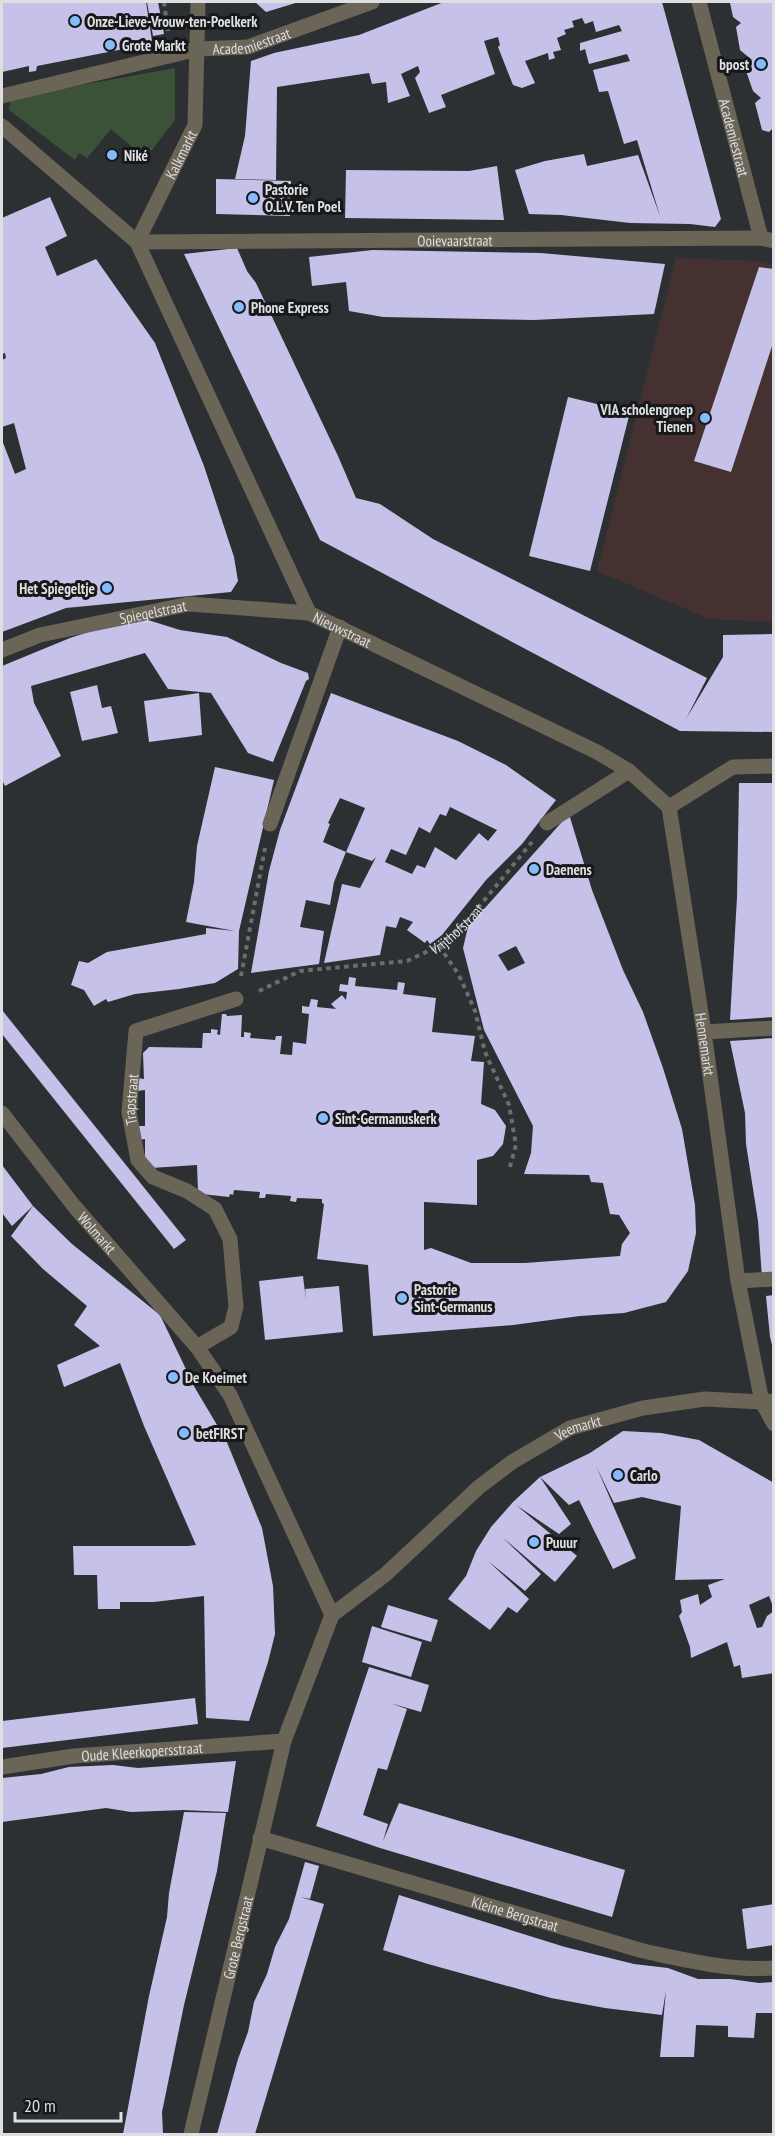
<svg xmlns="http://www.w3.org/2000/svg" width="775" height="2136" font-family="'PT Sans Narrow',sans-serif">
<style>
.education{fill:#463131}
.green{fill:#3c5238}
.building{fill:#c6c1e8;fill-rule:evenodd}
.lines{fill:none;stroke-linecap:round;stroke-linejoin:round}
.path{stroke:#6b6e70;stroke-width:4;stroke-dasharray:4.5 4.5;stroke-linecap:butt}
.minor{stroke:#6a6556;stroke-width:15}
.poi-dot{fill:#84bcfb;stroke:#161819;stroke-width:2}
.labels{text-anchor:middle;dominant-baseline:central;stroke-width:6;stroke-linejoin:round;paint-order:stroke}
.poi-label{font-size:15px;font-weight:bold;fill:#dddfe1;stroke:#161819;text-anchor:start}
.street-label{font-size:15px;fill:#dddfe1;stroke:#161819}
</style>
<rect width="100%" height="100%" fill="#2d3033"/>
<!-- education -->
<polygon class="education" points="676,258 758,261 773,265 773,622 709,619 597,571"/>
<!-- green -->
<polygon class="green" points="175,68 175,120 151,151 144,145 138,152 111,129 87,158 79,153 75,160 9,110 10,100 16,97"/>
<!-- building -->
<g class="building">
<polygon points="2,2 146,2 152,41 155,41 156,43 150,47 149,44 37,66 36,71 29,72 29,66 2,72"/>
<polygon points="147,2 158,2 164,34 153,36"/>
<polygon points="255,2 299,2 266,12"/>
<polygon points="444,2 662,2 721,219 715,227 690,224 630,223 561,215 529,214 515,170 545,161 584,154 587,166 638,155 660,216 637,140 624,144 608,91 599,92 593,70 630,61 627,54 589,64 585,49 580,51 580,43 622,31 619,25 596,32 593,21 585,24 582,18 572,21 574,27 564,30 566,34 557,38 561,50 553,52 555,58 549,60 548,53 525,61 535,83 522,88 513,85 498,47 500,45 498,37 484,41 495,74 441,95 446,107 429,113 415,78 420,72 418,66 401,74 410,96 388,103 386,82 372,84 369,73 277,87 276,180 235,179 245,136 251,61 274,53 359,35"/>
<polygon points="734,2 774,2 774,127 769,132 762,130 755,103 761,98 753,91 745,68 752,60 740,50 736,27 741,23 733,17 730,3"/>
<polygon points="497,166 504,220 345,218 346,170 469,171"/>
<polygon points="216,179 291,181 290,216 216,214"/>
<polygon points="50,197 67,236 45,247 57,276 96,259 155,343 204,466 234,557 238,581 231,592 66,608 2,632 2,440 15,474 26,469 14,423 2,427 2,360 6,358 5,353 2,354 2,218"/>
<polygon points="237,248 247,271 256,283 338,456 356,498 380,504 433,539 707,678 686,719 723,657 723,635 774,634 774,732 680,731 320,540 184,254"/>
<polygon points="373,250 541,253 665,264 654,314 534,320 383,317 349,311 346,282 312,286 309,257"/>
<polygon points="759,267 774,269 774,340 731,472 694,461"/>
<polygon points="568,397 630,412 590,571 529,556"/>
<polygon points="148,620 180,630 227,637 281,663 308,673 309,679 306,681 273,762 248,753 211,693 168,689 145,653 31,686 34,703 61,756 5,786 2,780 2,666 70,638 116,623"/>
<polygon points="97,685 102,708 111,706 118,733 82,741 70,692"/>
<polygon points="199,693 202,735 149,742 144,701"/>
<path d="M331 693 458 741 506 765 556 800 522 844 486 880 442 935 430 944 427 940 425 943 407 930 413 922 400 917 396 928 386 926 380 955 324 963 342 884 360 888 376 857 372 861 346 852 334 882 330 905 306 900 300 927 324 931 319 964 251 973 269 871 280 830ZM340 798 365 808 346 852 323 842 330 824 328 823ZM450 807 497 830 488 841 479 833 456 860 435 847 425 868 417 865 412 874 385 862 391 849 406 855 419 827 430 833 440 814 446 816Z"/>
<polygon points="215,767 274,780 239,931 238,969 215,983 179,989 135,994 108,1002 106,999 94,1006 84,990 71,985 79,961 88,963 107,952 206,934 206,928 235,931 186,922 194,882 197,846"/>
<polygon points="739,783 774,783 774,1017 730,1020 737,897"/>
<path d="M569 814 592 890 623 970 643 1012 663 1068 682 1129 695 1205 696 1233 688 1271 666 1302 624 1313 580 1316 513 1325 373 1336 368 1265 317 1259 324 1204 322 1203V1199L297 1198 296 1202 290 1201 291 1196 266 1194 265 1198H259L260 1192 234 1190 233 1195 230 1194 229 1197 202 1194 201 1191H198L197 1165 151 1168 145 1162V1139L138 1140V1126H145V1090L137 1091V1078L144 1079 143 1053 149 1047 202 1048 203 1033H211V1029L218 1030 217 1034 220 1035 222 1014H226L227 1016 242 1015 241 1037H244V1032L251 1033 250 1038 275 1040 276 1036H282L280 1054 292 1055 293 1042 306 1044 309 1014 302 1013V1006L309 1007 311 999 318 1000 317 1007 336 1009 331 1004 342 995 346 1000 347 992 339 991 340 984 348 985 349 977 356 978 355 986 397 990 398 982 405 983 403 994 436 998 432 1032 475 1036 471 1061 484 1062 481 1104 495 1110 506 1126 503 1144 493 1156 477 1160V1205L424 1202V1250L431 1248 471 1263H525L620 1256 622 1244 630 1233 619 1215 610 1214 603 1183 591 1182 589 1175 524 1174 531 1153 533 1126 484 1030 463 948 468 927ZM516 946 525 963 508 971 498 955Z"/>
<polygon points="2,1010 186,1240 174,1249 2,1034"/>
<polygon points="774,1038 774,1277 762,1278 758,1221 746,1144 745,1113 730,1041"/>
<polygon points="2,1165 33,1206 12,1226 2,1213"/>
<polygon points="33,1206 72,1244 160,1315 195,1388 226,1440 262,1528 273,1586 275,1634 268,1662 249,1721 206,1718 204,1596 154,1602 120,1602 120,1609 98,1609 97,1575 74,1575 73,1546 188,1546 196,1545 144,1426 120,1363 64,1387 57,1365 100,1346 74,1325 87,1306 43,1269 11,1236"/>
<polygon points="303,1276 306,1301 305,1289 339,1286 343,1332 265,1340 259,1281"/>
<polygon points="774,1295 774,1349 773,1349 770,1337 766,1296"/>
<polygon points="623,1431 661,1433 699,1440 774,1483 774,1609 769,1596 749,1605 757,1628 762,1627 767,1616 774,1611 774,1673 742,1678 740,1665 734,1667 727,1642 691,1658 690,1647 679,1616 682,1612 680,1600 698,1594 700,1605 712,1597 708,1585 725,1579 675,1580 681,1506 642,1497 614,1503 596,1466 636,1558 613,1569 579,1500 569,1505 540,1477 571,1524 559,1534 516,1505 577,1556 555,1582 502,1537 541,1574 525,1591 488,1561 529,1599 517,1613 508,1607 490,1630 448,1599 466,1576 476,1551 491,1527 513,1502 540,1477 590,1453"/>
<polygon points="388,1605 438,1620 431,1642 381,1627"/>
<polygon points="372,1626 422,1642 411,1677 362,1662"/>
<polygon points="369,1667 429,1685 421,1712 390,1703 407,1709 387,1770 378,1768 363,1815 388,1824 383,1841 399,1803 625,1870 612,1917 380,1848 316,1826"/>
<polygon points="195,1698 198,1724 2,1748 2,1721"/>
<polygon points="236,1761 228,1812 183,1810 131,1812 106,1808 2,1822 2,1778 41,1774 69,1767 113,1765 138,1768"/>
<polygon points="184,1812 226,1813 217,1871 184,2005 162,2112 163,2134 123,2134 149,1996 167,1917 169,1893"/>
<polygon points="305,1862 319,1866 310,1899 300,1897 324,1904 255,2134 217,2134 238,2059 248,2032 254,2002 267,1974 275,1947 289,1919"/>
<polygon points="399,1895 565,1947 634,1964 668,1968 698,1979 730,1979 759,1983 774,1982 774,2013 756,2013 754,2038 728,2037 728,2026 696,2025 694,2057 660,2057 666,1990 662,2015 605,2008 551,1998 428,1964 383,1950"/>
<polygon points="774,1904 774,1945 747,1949 742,1909"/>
</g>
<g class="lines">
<!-- path -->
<g class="path">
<polyline points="164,2 168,31"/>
<polyline points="439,946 459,975 475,1011 485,1052 509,1105 516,1145 509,1170"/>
<polyline points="241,976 265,848"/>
<path id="s1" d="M259 991 300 971 407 961 439 946 469 919 532 842"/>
</g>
<!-- minor -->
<g class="minor">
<path id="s2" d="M699 2 761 238"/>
<path id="s3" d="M2 96 198 49 248 47 372 2"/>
<path id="s4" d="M2 126 137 242 309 613 597 752 629 771 669 807"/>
<path id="s5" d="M137 242 761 238 774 241"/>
<path id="s6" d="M137 242 195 125 198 2"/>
<path id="s7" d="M2 650 40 635 189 604 309 613"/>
<path id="s8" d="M669 807 704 1032 738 1281 762 1402 774 1424"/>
<polyline points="669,807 733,767 774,766"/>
<polyline points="547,823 629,771"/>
<polyline points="270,824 340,627"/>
<polyline points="704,1032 774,1028"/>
<path id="s9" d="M2 1113 74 1206 197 1347 230 1395 332 1615"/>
<polyline points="738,1281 774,1279"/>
<path id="s10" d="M197 1347 231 1327 236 1307 230 1239 215 1209 187 1191 153 1177 138 1160 129 1112 136 1031 236 999"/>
<path id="s11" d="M2 1767 74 1756 284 1741"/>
<path id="s12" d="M260 1838 643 1951C686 1960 729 1971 774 1968"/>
<path id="s13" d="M191 2134 284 1741 332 1615 386 1574 479 1487 512 1462 570 1428 643 1408 705 1399 762 1402 774 1401"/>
</g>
</g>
<!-- markers -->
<g class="poi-dot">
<circle cx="75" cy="21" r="6"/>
<circle cx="110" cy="45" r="6"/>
<circle cx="761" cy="64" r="6"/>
<circle cx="112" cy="155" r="6"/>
<circle cx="253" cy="198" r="6"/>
<circle cx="239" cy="307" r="6"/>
<circle cx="705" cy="418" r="6"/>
<circle cx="107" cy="588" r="6"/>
<circle cx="534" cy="869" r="6"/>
<circle cx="323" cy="1118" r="6"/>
<circle cx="402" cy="1298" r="6"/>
<circle cx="173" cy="1377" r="6"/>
<circle cx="184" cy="1433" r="6"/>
<circle cx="618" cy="1475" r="6"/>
<circle cx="534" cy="1542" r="6"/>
</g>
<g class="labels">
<!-- poi labels -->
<g class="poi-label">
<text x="87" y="21">Onze-Lieve-Vrouw-ten-Poelkerk</text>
<text x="122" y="45">Grote Markt</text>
<text x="749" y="64" text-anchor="end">bpost</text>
<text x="124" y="155">Niké</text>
<text x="265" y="189">Pastorie<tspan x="265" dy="17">O.L.V. Ten Poel</tspan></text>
<text x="251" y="307">Phone Express</text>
<text x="693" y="409" text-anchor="end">VIA scholengroep<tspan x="693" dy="17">Tienen</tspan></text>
<text x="95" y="588" text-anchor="end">Het Spiegeltje</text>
<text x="546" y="869">Daenens</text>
<text x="335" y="1118">Sint-Germanuskerk</text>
<text x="414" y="1289">Pastorie<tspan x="414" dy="17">Sint-Germanus</tspan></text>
<text x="185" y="1377">De Koeimet</text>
<text x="196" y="1433">betFIRST</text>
<text x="630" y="1475">Carlo</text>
<text x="546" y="1542">Puuur</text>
</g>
<!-- street labels -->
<g class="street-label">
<text stroke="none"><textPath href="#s3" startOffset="256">Academiestraat</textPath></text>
<text stroke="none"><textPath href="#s2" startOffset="140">Academiestraat</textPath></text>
<text stroke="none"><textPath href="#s6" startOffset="98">Kalkmarkt</textPath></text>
<text stroke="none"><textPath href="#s5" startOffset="318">Ooievaarstraat</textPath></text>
<text stroke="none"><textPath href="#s7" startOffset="156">Spiegelstraat</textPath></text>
<text stroke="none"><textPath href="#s4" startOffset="624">Nieuwstraat</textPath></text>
<text stroke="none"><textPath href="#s1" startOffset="213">Vrijthofstraat</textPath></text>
<text stroke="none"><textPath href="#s8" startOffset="240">Hennemarkt</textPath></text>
<text stroke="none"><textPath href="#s10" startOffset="316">Trapstraat</textPath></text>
<text stroke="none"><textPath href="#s9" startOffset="153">Wolmarkt</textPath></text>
<text stroke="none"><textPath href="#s13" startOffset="850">Veemarkt</textPath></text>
<text stroke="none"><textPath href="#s11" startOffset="141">Oude Kleerkopersstraat</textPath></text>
<text stroke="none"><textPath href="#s12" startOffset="266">Kleine Bergstraat</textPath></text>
<text stroke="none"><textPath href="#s13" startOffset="202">Grote Bergstraat</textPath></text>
</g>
</g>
<!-- border -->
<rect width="775" height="2136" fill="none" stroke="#dddfe1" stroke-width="6"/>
<!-- scale -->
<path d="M15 2112v9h106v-9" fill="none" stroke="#dddfe1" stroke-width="3"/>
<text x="24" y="2112" font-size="18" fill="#dddfe1" stroke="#161819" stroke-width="4.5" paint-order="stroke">20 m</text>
</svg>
